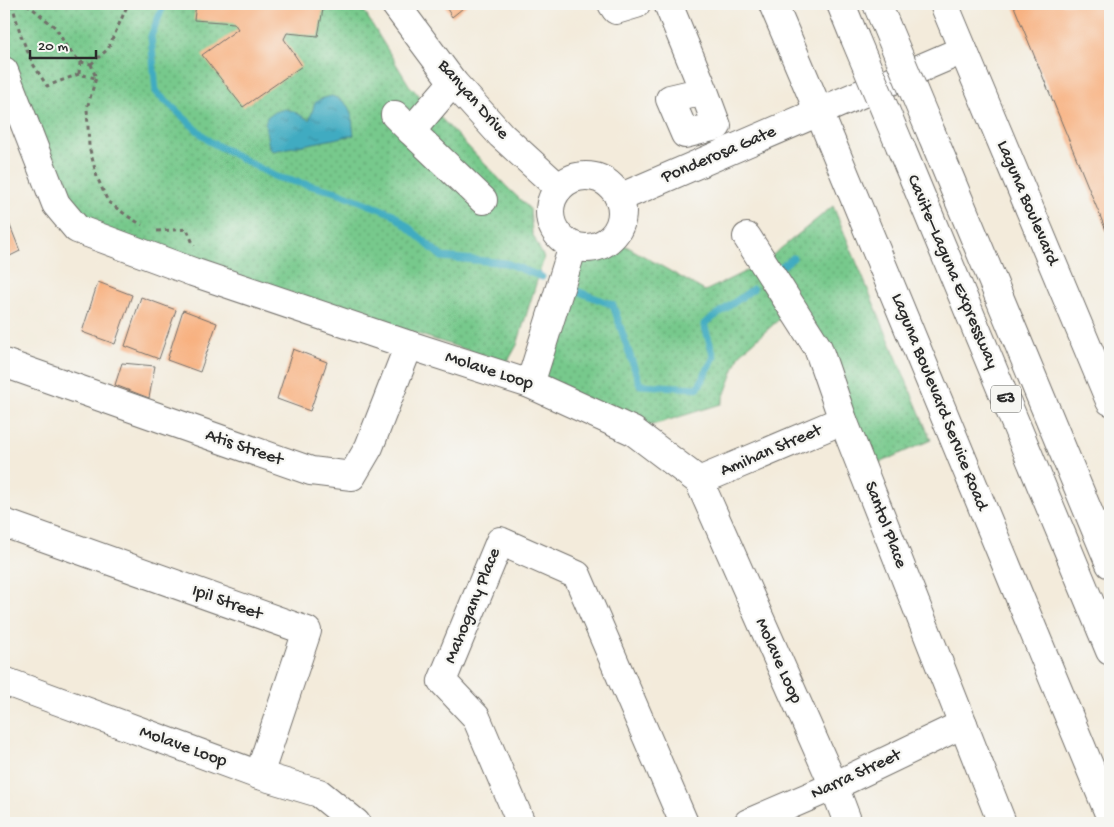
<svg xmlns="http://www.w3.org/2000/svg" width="1114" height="827" font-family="'Gochi Hand',sans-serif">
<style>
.park{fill:url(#park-dots);stroke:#517a5c}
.water{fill:url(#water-ripples);stroke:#366b76}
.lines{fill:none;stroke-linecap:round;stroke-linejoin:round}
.stream{stroke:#41abc1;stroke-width:7}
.building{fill:#f8b07f}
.minor-casing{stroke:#716e69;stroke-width:30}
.major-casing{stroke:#716e69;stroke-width:30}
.highway-casing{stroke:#716e69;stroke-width:30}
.path{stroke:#716e69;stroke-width:3;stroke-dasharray:4 4;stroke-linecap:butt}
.minor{stroke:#fff;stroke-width:28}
.major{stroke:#fff;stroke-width:28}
.highway{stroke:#fff;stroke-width:28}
.highway-bridge-casing{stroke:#716e69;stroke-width:30;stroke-linecap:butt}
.highway-bridge{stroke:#fff;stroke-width:28}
.labels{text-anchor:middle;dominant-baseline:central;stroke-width:4.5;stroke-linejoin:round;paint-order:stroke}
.shield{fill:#f6f6f2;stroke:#686867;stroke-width:1}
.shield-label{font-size:16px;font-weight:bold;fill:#2b2b2b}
.street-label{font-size:18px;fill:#2b2b2b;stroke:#f6f6f2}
</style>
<defs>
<pattern id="park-dots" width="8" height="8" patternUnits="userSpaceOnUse" patternTransform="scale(1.25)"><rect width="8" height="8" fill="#77c98c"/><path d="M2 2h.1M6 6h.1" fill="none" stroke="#62a373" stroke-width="1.8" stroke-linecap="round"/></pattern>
<pattern id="water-ripples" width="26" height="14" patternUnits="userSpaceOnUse" patternTransform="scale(1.25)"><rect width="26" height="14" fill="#41abc1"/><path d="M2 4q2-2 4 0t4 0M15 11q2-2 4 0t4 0" fill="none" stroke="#378b9d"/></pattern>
</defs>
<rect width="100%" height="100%" fill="#f6f6f2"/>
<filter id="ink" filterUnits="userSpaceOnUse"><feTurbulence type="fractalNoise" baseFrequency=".02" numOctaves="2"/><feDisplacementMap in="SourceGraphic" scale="10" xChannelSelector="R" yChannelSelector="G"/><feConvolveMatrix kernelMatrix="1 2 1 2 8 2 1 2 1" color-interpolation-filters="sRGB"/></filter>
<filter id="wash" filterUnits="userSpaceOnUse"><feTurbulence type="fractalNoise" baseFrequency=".0096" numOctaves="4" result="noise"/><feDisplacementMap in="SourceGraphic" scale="20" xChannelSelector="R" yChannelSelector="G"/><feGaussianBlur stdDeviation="1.12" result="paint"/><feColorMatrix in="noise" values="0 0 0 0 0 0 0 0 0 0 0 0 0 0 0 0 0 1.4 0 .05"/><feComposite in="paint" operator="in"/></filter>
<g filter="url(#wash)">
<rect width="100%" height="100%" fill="#f3ebdb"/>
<!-- park -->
<g class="park">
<polygon points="4,4 361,4 367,16 409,85 507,187 530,209 532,233 544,258 517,345 507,363 81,225 60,202 4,61"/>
<path d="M833 206 931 440 863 470 792 308 740 354 721 404 633 431 530 384 579 248C592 249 602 246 612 238L705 291 763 263Z"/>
</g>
<!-- water -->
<path class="water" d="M332 96C354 104 351 115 354 135L273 151 269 148 265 124 267 117 274 112 285 109 293 111 309 120C317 103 309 101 332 96Z"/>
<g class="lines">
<!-- stream -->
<g class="stream">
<polyline points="164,4 151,36 156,92 209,141 276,177 337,192 393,214 442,257 506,263 542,277"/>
<polyline points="781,267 793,258"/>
<polyline points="577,291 613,305 640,385 698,388 714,357 704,324 753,289"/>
</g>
</g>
<g id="blocks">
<!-- building -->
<g class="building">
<polygon points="196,4 324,4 318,36 287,33 284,39 302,66 243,107 202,55 238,29 234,23 194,20"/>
<polygon points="444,4 468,4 452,17"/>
<polygon points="1013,4 1110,4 1110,240"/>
<polygon points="9,223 20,251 4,259 4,225"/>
<polygon points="98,282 132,295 115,344 82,332"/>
<polygon points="141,297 176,310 159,359 125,346"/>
<polygon points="183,310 217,323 200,372 167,360"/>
<polygon points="293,349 327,362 310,411 277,399"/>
<polygon points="122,363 155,366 149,398 115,385"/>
</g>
</g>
</g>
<g filter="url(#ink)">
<use href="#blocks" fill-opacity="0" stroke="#716e69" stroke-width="1"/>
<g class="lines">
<defs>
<g id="minor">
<polyline points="395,4 453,82 501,135 559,188"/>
<polyline points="612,4 616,10 636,4"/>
<polyline points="668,4 704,91 717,126 685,134 670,99 704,91"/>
<polyline points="773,4 819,112 1110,816"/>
<polyline points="4,71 56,204 77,229 193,272 409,345 530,384 633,431 699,481 834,786 848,823"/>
<polyline points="395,115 411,131 453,82"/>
<polyline points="411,131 483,200"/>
<circle cx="586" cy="212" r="36"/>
<polyline points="619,198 963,50"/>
<polyline points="747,237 818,348 843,420 1002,823"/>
<polyline points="4,363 311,471 352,476 369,447 409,345"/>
<polyline points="530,384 573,246"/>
<polyline points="699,481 843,420"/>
<polyline points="4,523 307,631 259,775"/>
<polyline points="4,681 259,775 319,793 356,823"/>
<polyline points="521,823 476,717 442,681 500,541 577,575 684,823"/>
<polyline points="748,823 834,786 963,724"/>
</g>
<polyline id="major" points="944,4 1110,401"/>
<g id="highway">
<polyline points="841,4 854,36"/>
<polyline points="877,4 885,23"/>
<polyline points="932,135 1110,564"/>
<polyline points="901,148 1110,651"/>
</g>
</defs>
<!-- minor casing -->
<use href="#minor" class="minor-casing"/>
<!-- major casing -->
<use href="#major" class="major-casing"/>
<!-- highway casing -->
<use href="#highway" class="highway-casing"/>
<!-- path -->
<g class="path">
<polyline points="12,4 21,36 33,64 47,86 79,74"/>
<polyline points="27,4 56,28 66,46 80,62 91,64"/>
<polyline points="80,62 79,74 95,78"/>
<polyline points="91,64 96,78 87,108 89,146 97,177 108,202 129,217 142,225"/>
<polyline points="91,64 108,49 128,4"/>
<polyline points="157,231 187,229 194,246"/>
</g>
<!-- minor -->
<use href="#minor" class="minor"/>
<!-- major -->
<use href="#major" class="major"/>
<!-- highway -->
<use href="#highway" class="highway"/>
<defs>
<g id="highway-bridge">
<polyline points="885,23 932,135"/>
<polyline points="854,36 901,148"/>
</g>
</defs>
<!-- highway-bridge casing -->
<use href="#highway-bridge" class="highway-bridge-casing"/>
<!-- highway-bridge -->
<use href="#highway-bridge" class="highway-bridge"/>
</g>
</g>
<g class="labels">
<!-- shield labels -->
<rect class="shield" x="991" y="385.5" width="30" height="27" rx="4"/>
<g class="shield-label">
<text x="1006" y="399">E3</text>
</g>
<!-- street labels -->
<g class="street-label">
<text transform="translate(473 100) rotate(49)">Banyan Drive</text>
<text transform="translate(719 155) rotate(-23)">Ponderosa Gate</text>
<text transform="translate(1027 203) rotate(67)">Laguna Boulevard</text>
<text transform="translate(952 272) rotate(67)">Cavite–Laguna Expressway</text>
<text transform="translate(489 371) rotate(18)">Molave Loop</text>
<text transform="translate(939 402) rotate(68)">Laguna Boulevard Service Road</text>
<text transform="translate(244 448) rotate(19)">Atis Street</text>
<text transform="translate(771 451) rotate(-23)">Amihan Street</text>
<text transform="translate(885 525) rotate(69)">Santol Place</text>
<text transform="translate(227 603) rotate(20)">Ipil Street</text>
<text transform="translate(473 606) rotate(-68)">Mahogany Place</text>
<text transform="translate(778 661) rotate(66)">Molave Loop</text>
<text transform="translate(183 747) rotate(20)">Molave Loop</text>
<text transform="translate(856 775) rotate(-25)">Narra Street</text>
</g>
</g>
<!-- margin -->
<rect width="1114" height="827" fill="none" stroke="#f6f6f2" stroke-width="20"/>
<!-- scale -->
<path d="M30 50v8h66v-8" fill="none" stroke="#2b2b2b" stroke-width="2.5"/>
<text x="38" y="50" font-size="15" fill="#2b2b2b" stroke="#f6f6f2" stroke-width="4" paint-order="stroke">20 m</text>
</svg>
